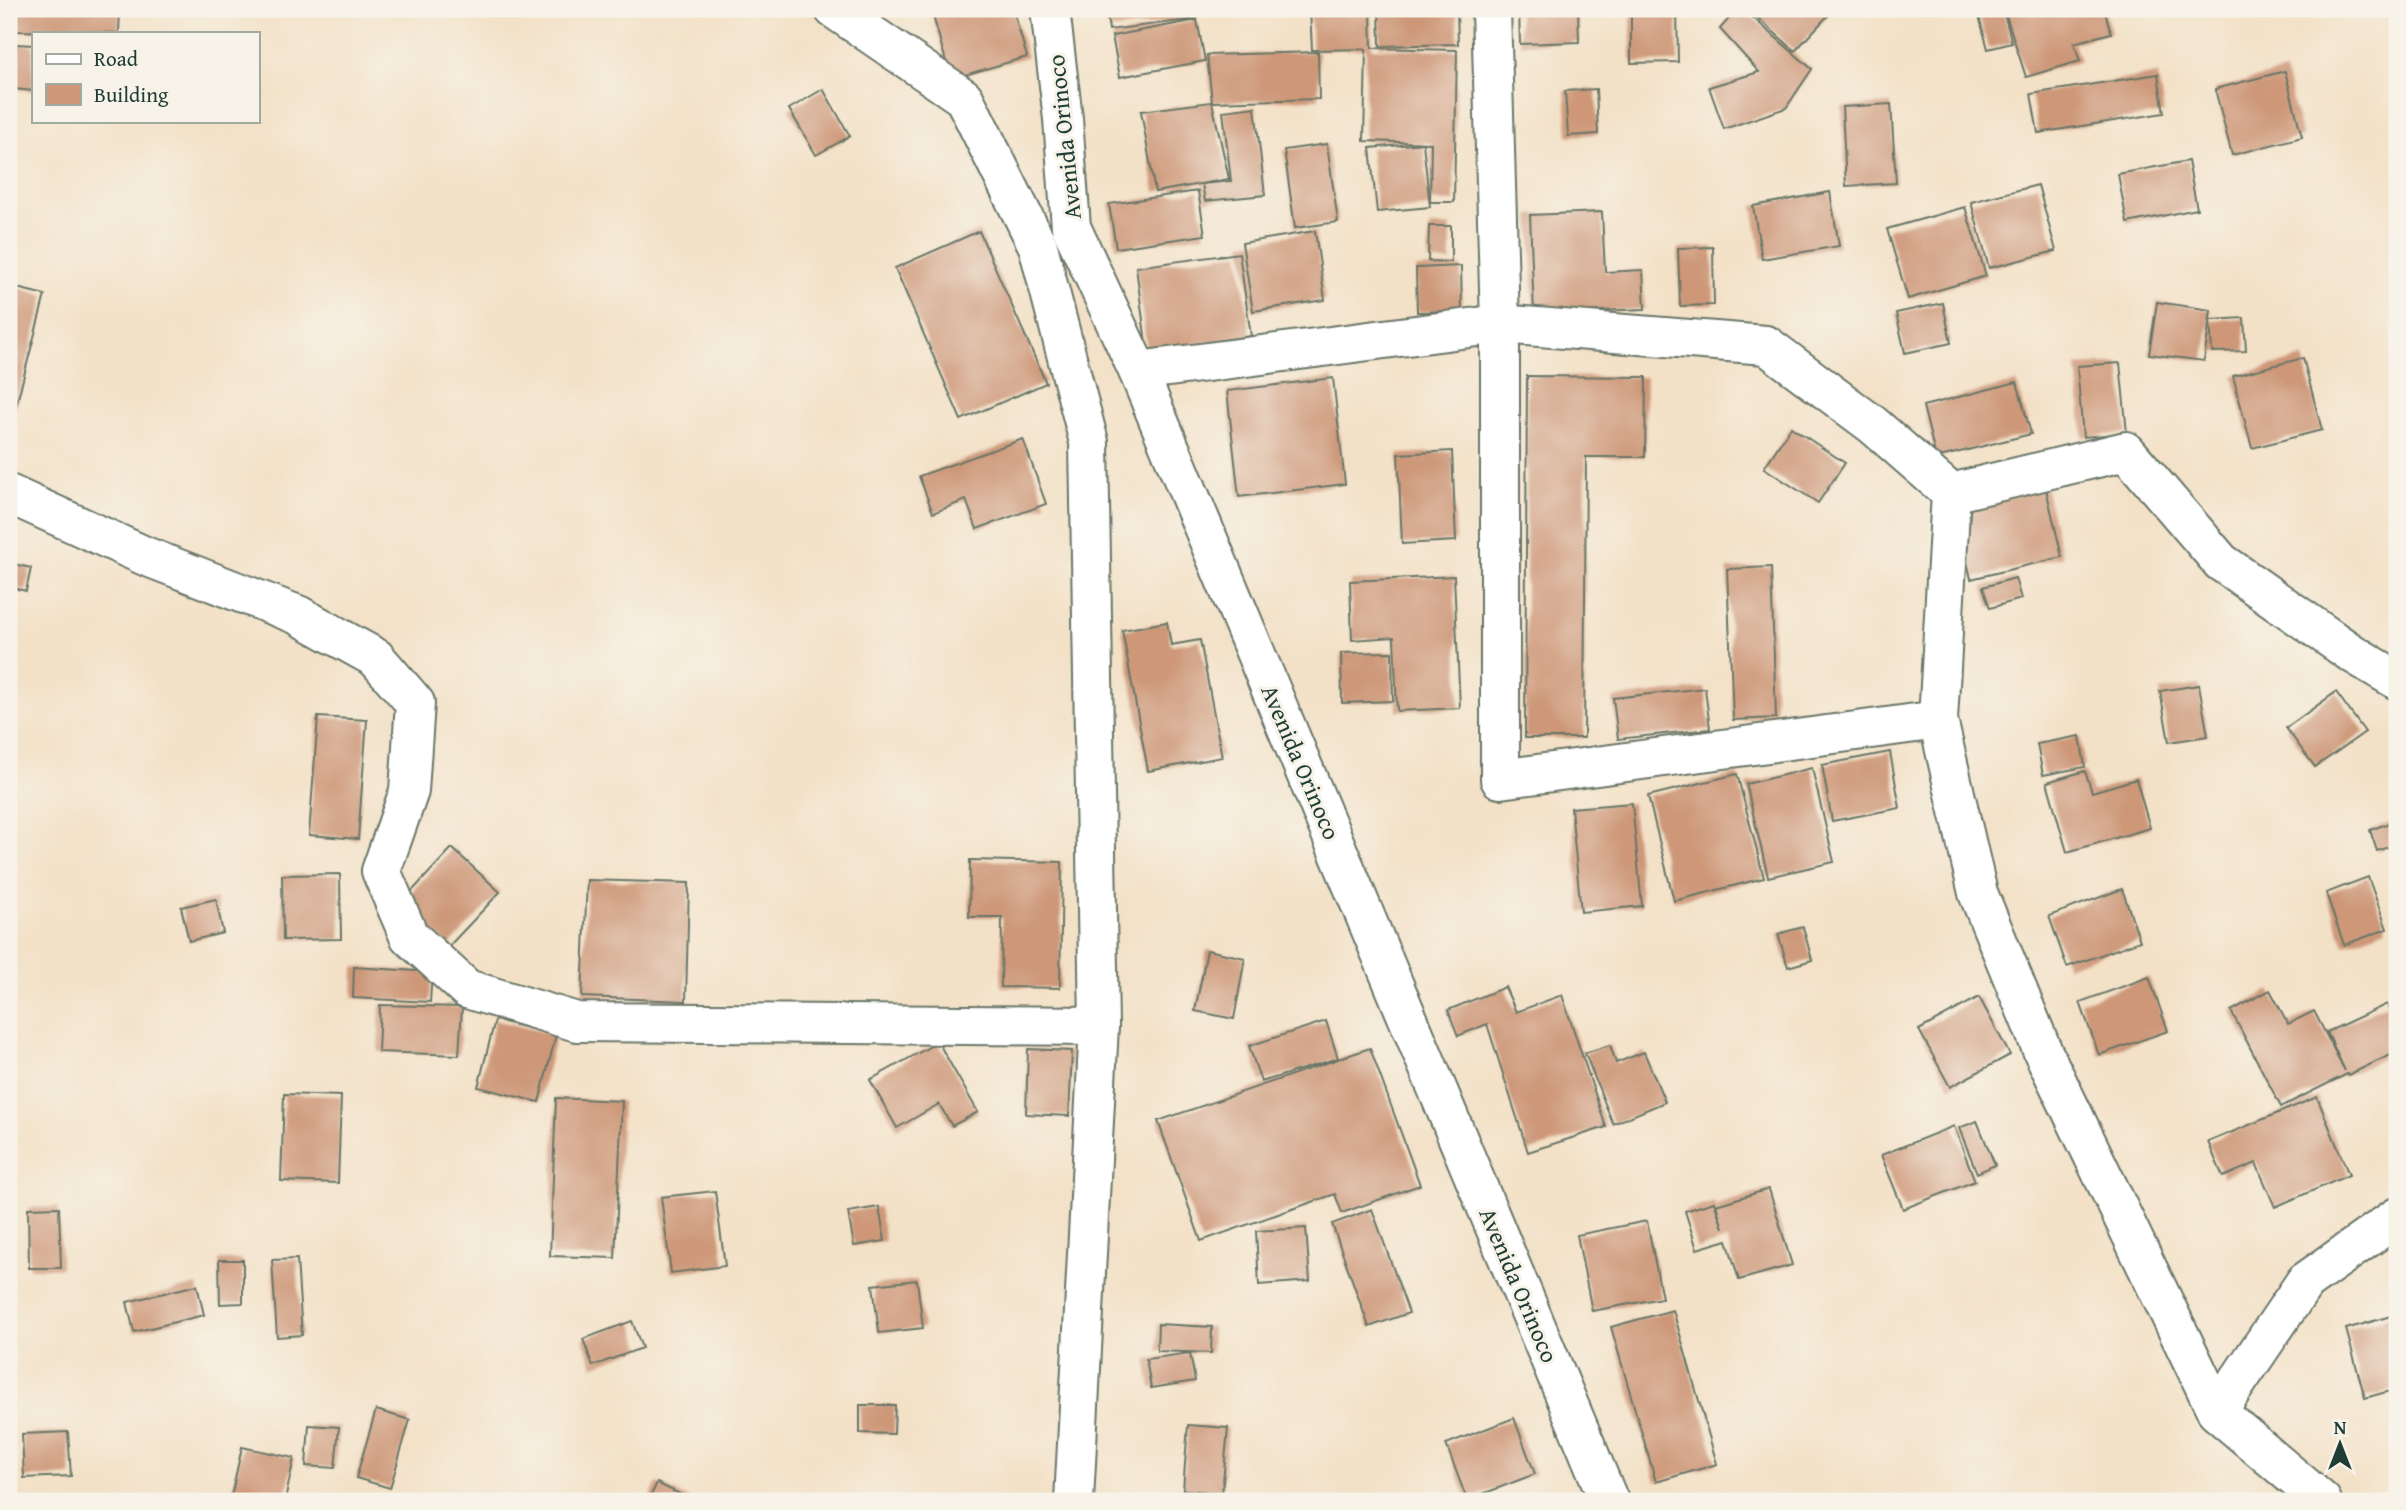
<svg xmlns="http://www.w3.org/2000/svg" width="2406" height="1510" font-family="'Gentium Book Plus',serif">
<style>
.building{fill:#cd9778}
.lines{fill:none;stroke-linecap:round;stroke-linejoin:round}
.minor-casing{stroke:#697667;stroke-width:42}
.minor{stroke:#fff;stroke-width:38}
.labels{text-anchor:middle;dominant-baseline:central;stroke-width:6;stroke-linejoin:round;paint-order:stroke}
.street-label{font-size:24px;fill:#1f3d34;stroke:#f7f3e8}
</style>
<rect width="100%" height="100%" fill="#f7f3e8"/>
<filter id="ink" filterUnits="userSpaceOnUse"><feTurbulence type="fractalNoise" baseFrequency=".0143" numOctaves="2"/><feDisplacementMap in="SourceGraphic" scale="14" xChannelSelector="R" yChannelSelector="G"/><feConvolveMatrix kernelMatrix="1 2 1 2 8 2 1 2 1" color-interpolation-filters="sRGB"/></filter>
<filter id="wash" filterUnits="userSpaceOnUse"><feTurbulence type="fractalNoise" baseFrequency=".00686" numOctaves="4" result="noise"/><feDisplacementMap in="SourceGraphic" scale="28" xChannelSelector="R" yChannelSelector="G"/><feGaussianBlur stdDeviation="1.57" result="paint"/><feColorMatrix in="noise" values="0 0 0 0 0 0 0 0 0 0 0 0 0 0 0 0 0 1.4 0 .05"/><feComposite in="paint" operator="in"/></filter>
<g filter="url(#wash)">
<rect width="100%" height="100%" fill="#f3e1c7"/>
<g id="blocks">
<!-- building -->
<g class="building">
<polygon points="16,9 120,9 119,33 15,31"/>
<polygon points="931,9 1013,9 1027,57 951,79"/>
<polygon points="1106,9 1196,9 1197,19 1109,30"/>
<polygon points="1310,9 1371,9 1372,48 1457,50 1454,202 1430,202 1431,143 1364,141 1366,49 1312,50"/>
<polygon points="1379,9 1457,9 1458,44 1380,46"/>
<polygon points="1519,9 1578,9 1579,42 1520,44"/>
<polygon points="1631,9 1677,9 1678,62 1631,63"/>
<polygon points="1737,9 1743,9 1812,69 1786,108 1724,129 1709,87 1759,72 1720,29"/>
<polygon points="1748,9 1834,9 1795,51"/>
<polygon points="2003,9 2012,43 1988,49 1979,16"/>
<polygon points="2004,9 2104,9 2111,33 2074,43 2080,61 2026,77"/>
<polygon points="1197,20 1205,61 1120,77 1112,36"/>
<polygon points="16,44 33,45 33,91 14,89"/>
<polygon points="1318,52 1319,99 1212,102 1229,179 1155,192 1141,111 1212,102 1207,55"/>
<polygon points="2285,71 2302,137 2232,155 2215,89"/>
<polygon points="2158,74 2164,113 2038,133 2031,94"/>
<polygon points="823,89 850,136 816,155 789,109"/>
<polygon points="1596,89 1598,134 1568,136 1565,91"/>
<polygon points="1891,104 1896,183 1846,186 1842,107"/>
<polygon points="1255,107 1265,195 1205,201 1202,184 1231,181 1223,111"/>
<polygon points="1423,143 1430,207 1377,212 1370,148"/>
<polygon points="1327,144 1338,222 1295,228 1284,150"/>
<polygon points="2188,161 2197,209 2127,223 2118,174"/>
<polygon points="2038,185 2056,251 1989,268 1971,202"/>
<polygon points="1198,191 1205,235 1116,248 1109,204"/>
<polygon points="1830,192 1839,246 1762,259 1753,206"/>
<polygon points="1965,207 1986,276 1908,299 1887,229"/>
<polygon points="1602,212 1605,272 1643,270 1645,309 1534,314 1530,215"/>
<polygon points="1429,226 1451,226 1451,262 1428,261"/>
<polygon points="979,231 1046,383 961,420 895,268"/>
<polygon points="1315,231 1325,300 1253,311 1242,243"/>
<polygon points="1713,247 1714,305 1680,306 1678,248"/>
<polygon points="1239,253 1251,336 1147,351 1136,267"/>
<polygon points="1461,266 1462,311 1417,312 1416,268"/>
<polygon points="9,286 45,295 10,429 9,429"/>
<polygon points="2157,302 2211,310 2204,361 2149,354"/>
<polygon points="1943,303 1951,343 1905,353 1896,313"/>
<polygon points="2244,318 2246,351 2212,352 2210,320"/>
<polygon points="2303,358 2322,430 2252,448 2233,376"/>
<polygon points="2120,363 2127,433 2083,437 2077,366"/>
<polygon points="1527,376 1646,377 1645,457 1586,457 1584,738 1525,738"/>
<polygon points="1333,378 1345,484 1239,497 1227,391"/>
<polygon points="2017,382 2031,434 1936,458 1923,406"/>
<polygon points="1791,427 1845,463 1818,503 1764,468"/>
<polygon points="1023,439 1046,504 977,529 966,500 933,513 919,476"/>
<polygon points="1452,451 1456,541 1402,544 1398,454"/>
<polygon points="2046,489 2062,557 1971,579 1955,510"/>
<polygon points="9,563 31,568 26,591 9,587"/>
<polygon points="1771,567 1776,718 1733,720 1727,569"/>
<polygon points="1454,576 1460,708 1397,711 1394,637 1352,640 1350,581"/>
<polygon points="2015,578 2021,599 1990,608 1983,587"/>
<polygon points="1167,622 1171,645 1200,640 1222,757 1148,771 1122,630"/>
<polygon points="1392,652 1393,701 1342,703 1341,653"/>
<polygon points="2199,685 2208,736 2169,742 2160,691"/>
<polygon points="1705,688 1710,729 1618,739 1613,698"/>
<polygon points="2336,692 2365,732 2315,767 2286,728"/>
<polygon points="318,717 367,720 358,839 309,835"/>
<polygon points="2080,736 2085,767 2043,775 2037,744"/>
<polygon points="1890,752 1900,808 1832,821 1822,765"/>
<polygon points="1812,768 1834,862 1768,877 1746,784"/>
<polygon points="2085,771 2092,792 2136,779 2150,828 2067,852 2047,782"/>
<polygon points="1737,774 1764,878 1674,901 1648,796"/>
<polygon points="1632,803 1642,906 1581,912 1571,808"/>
<polygon points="2397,820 2397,844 2377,851 2370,830"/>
<polygon points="452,848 500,892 449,946 401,903"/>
<polygon points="970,860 1062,862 1060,988 1001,987 1002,917 969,917"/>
<polygon points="340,874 341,939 283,940 282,875"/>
<polygon points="2368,877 2387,929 2344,945 2326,893"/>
<polygon points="587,880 689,883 686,1001 582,997"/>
<polygon points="2122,889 2140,941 2067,967 2049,916"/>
<polygon points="216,899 223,933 189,941 181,907"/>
<polygon points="1803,927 1812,960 1788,967 1778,934"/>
<polygon points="1207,950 1245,958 1234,1019 1195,1011"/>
<polygon points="354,967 432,972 430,1002 353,998"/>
<polygon points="2149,977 2168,1031 2099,1055 2080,1002"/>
<polygon points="1505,987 1516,1012 1562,995 1606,1127 1528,1152 1487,1024 1458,1036 1448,1010"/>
<polygon points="2270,990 2288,1024 2314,1011 2345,1071 2327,1032 2387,1004 2397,1026 2397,1052 2348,1075 2347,1074 2281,1107 2231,1011"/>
<polygon points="1979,997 2010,1055 1950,1087 1919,1030"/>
<polygon points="380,1005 462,1007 459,1055 378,1052"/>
<polygon points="495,1020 556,1035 539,1102 478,1087"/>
<polygon points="1326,1021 1338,1058 1261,1082 1249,1046"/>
<polygon points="938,1042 978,1112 952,1126 939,1104 897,1128 870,1080"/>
<polygon points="1610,1045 1616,1063 1644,1052 1665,1102 1613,1124 1585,1053"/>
<polygon points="1370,1048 1420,1185 1342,1213 1335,1194 1201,1241 1158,1121"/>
<polygon points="1028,1049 1072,1051 1069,1116 1026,1114"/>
<polygon points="284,1094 341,1096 338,1183 281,1181"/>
<polygon points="2317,1097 2349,1175 2275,1207 2256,1163 2223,1177 2208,1142"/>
<polygon points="556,1098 622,1101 615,1258 550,1256"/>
<polygon points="1977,1121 1995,1165 1977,1173 1959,1128"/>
<polygon points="1954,1126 1975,1181 1903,1209 1881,1155"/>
<polygon points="1769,1189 1792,1265 1739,1280 1727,1240 1697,1249 1685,1211 1714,1202 1723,1228 1716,1205"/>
<polygon points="715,1191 725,1266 671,1273 661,1197"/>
<polygon points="59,1207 61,1268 29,1268 28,1208"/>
<polygon points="879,1207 885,1241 854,1246 848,1212"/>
<polygon points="1372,1209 1409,1313 1369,1327 1332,1224"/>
<polygon points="1647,1221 1662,1298 1592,1311 1577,1235"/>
<polygon points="1306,1228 1310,1281 1259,1285 1256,1231"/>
<polygon points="297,1259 302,1335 277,1337 272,1260"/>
<polygon points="219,1260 243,1260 243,1303 220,1304"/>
<polygon points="917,1280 923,1328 879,1333 873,1285"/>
<polygon points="197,1285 204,1315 134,1332 127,1302"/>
<polygon points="1673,1310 1717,1464 1656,1482 1611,1327"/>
<polygon points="2391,1316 2397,1337 2397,1389 2365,1398 2346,1329"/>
<polygon points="632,1321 642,1348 593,1366 583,1339"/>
<polygon points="1158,1324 1212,1327 1211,1353 1157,1351"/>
<polygon points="1190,1353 1195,1381 1151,1388 1146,1359"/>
<polygon points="860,1405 895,1405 894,1434 860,1433"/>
<polygon points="376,1410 410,1420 390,1488 356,1478"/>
<polygon points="1514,1418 1535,1474 1467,1500 1446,1444"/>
<polygon points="309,1425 339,1427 335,1468 306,1466"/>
<polygon points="1188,1425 1228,1428 1222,1493 1183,1490"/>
<polygon points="68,1432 71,1476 24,1478 22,1434"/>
<polygon points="242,1447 294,1458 285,1501 230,1501"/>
<polygon points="657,1483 694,1501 648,1501"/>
</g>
</g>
</g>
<g filter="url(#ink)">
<use href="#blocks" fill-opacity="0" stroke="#697667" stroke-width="2"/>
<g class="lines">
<defs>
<g id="minor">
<polyline points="834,9 964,98 1038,246 1089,442 1099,1026 1074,1501"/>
<polyline points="1050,9 1063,119 1071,227 1138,371 1609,1501"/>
<polyline points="1491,9 1500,324 1500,779 1938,720"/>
<polyline points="1138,371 1500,324 1766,345 1873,425 1951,493 1938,720 1978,893 2043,1052 2217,1412 2322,1501"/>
<polyline points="1951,493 2126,451 2221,562 2350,652 2397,680"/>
<polyline points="9,494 145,556 298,615 376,658 415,703 409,791 381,871 409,936 467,989 577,1022 1099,1026"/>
<polyline points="2217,1412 2305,1282 2397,1217"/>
</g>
</defs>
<!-- minor casing -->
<use href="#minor" class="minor-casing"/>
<!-- minor -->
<use href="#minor" class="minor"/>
</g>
</g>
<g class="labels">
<!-- street labels -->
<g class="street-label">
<text transform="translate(1064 137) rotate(-96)">Avenida Orinoco</text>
<text transform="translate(1301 762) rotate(67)">Avenida Orinoco</text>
<text transform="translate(1519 1285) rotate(67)">Avenida Orinoco</text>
</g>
</g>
<!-- margin -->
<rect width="2406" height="1510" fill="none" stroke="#f7f3e8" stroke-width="35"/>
<!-- legend -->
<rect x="32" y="32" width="228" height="91" fill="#f7f3e8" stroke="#a1aaa0" stroke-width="2"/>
<rect x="46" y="54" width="35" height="10" fill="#ffffff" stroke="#a1aaa0" stroke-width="2"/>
<text x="94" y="66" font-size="21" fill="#1f3d34">Road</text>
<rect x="46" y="84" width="35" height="21" fill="#cd9778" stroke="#a1aaa0" stroke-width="2"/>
<text x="94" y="102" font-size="21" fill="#1f3d34">Building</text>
<!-- north arrow -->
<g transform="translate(2340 1444)" stroke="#f7f3e8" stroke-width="5" paint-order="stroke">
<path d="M0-5L12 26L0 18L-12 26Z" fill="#1f3d34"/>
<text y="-10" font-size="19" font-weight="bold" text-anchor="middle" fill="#1f3d34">N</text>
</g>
</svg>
